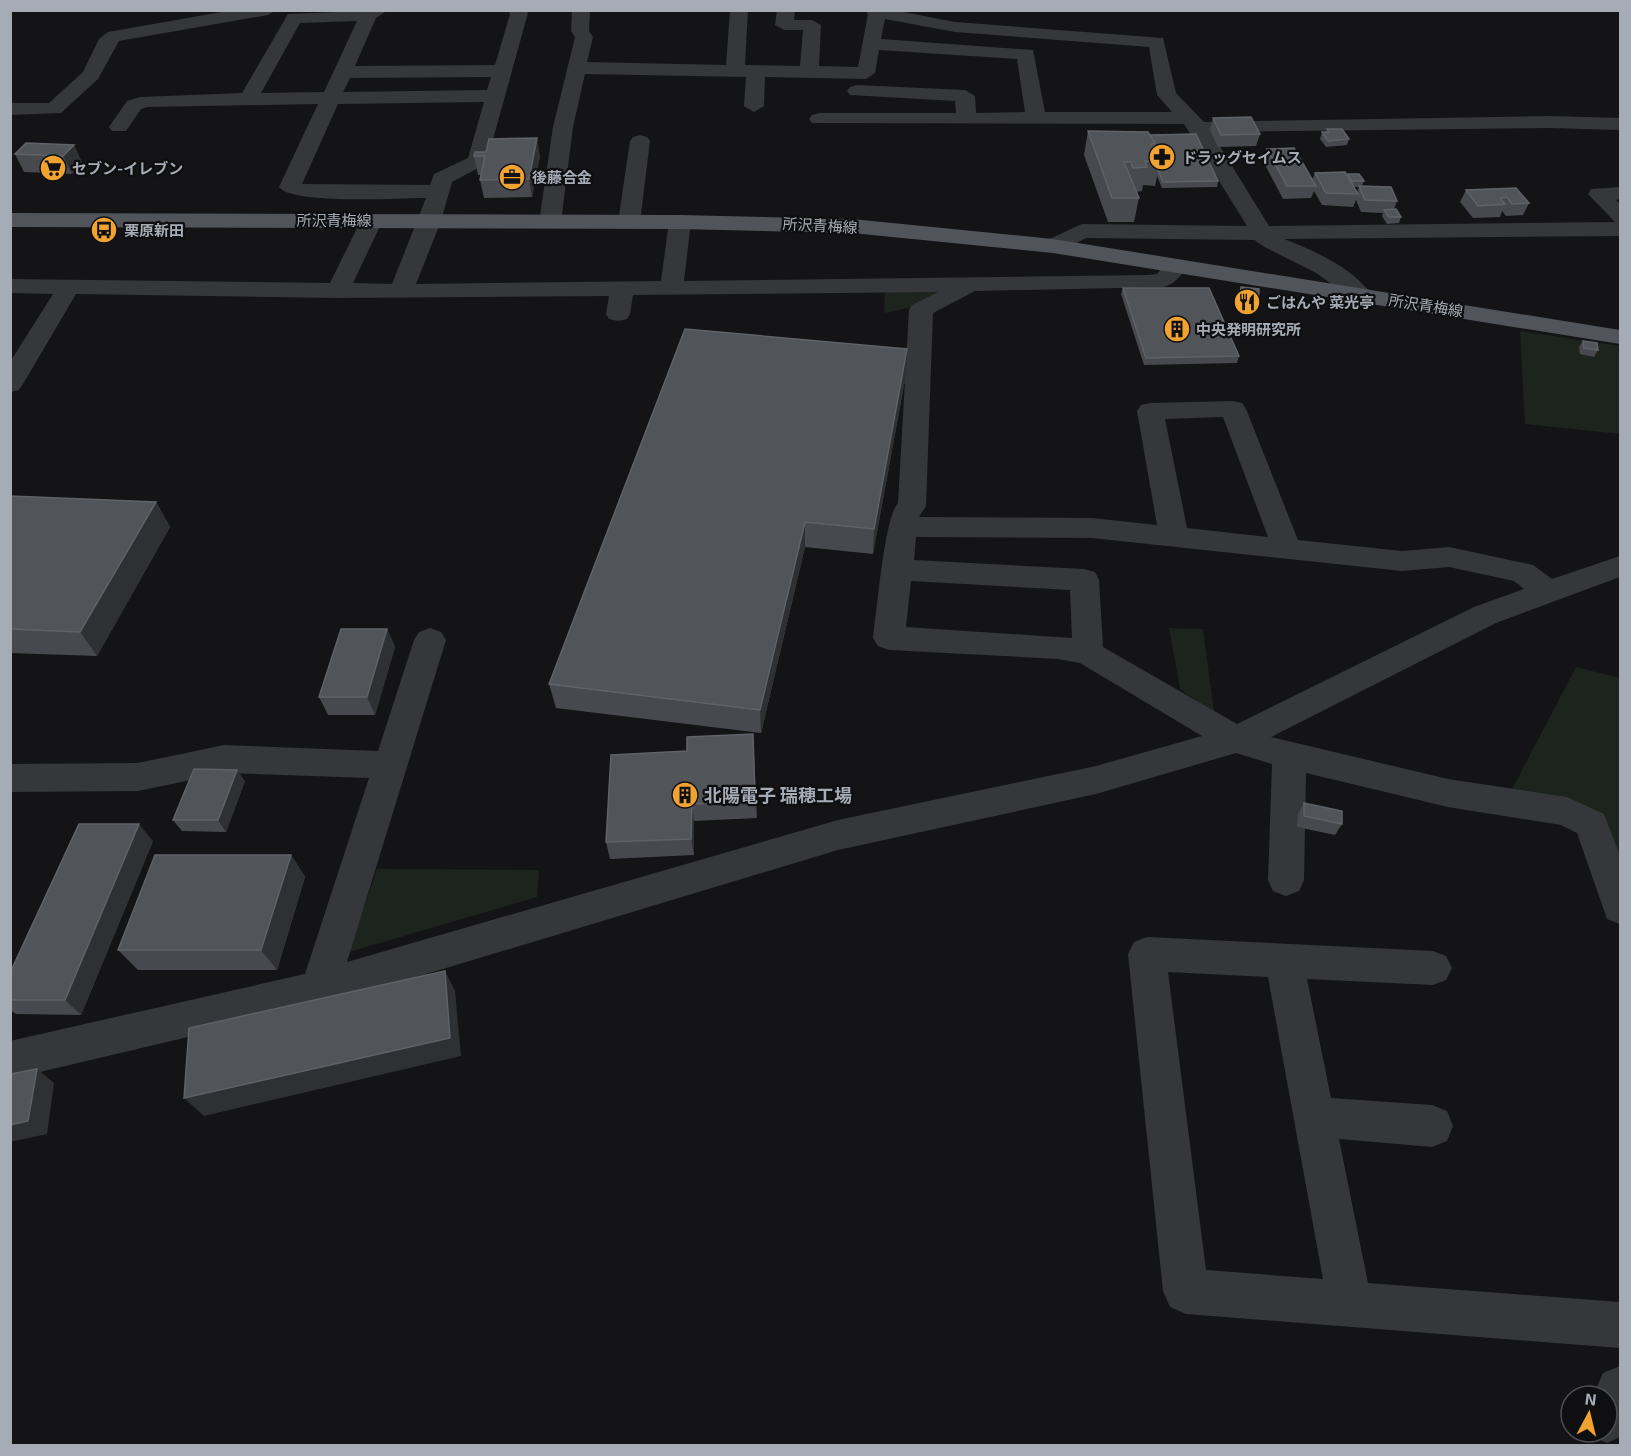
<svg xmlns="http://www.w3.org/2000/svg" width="1631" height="1456" font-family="'Exo 2','Noto Sans JP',sans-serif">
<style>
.green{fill:#1c241d}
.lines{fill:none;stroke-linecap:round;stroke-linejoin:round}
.minor{fill:#35373b;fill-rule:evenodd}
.major{fill:#51545a;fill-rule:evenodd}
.wall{fill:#47494e;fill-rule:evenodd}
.shaded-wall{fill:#2e3033}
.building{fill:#515459;stroke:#5f6268;stroke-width:1.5}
.labels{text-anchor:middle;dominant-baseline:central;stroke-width:4.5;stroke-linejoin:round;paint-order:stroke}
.far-poi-label{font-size:15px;font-weight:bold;fill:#a6acb6;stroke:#0f0f11;text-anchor:start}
.far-street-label{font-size:15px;fill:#a6acb6;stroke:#0f0f11}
.poi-label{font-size:18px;font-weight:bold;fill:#a6acb6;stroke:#0f0f11;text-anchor:start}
</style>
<rect width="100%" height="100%" fill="#141416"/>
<!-- green -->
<g class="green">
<polygon points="885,288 934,288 940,296 913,307 884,313"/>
<polygon points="1520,331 1620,346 1620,434 1525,424"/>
<polygon points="1169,628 1203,629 1214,712 1180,689"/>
<polygon points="1576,667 1620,678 1620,865 1605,821 1510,793"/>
<polygon points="377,869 539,870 537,897 349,952"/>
</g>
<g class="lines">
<!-- minor -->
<g class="minor">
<polygon points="233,10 276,10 268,15 119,41 98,79 61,113 10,115 10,103 49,103 83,72 99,39 108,32"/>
<path d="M388 10 376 18 355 66 495 65 510 14 507 10H526L528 13 487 161 484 165 452 182 441 221 416 284 661 281 669 222 672 217H688L691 222 684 281 1148 275 1157 274 1168 261H1184L1188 266C1181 275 1175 284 1164 287L975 291 933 313 926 506 919 517 1092 518 1157 525 1137 411 1141 405 1150 403 1233 401 1242 403 1246 409 1298 540 1402 551 1449 547 1533 565 1552 579 1620 556V577L1496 623 1271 737 1448 779 1567 797 1604 814 1620 856V924L1607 919 1577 833 1561 825 1448 807 1306 773 1304 880 1299 891 1286 896 1273 891 1268 880 1272 764 1236 753 1096 794 838 850 320 1006 10 1079V1041L305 974 369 778 224 773 138 791 10 792V764L138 763 224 745 378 751 414 640 419 632 430 628 441 632 446 640 347 962 838 820 1096 766 1202 736 1080 663 1058 659 889 650 878 646 873 638C877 613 884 518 898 503L909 310 912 305 938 292 633 295 630 314 627 319 618 321 609 319 606 314 609 296 338 298 76 294 23 384 19 390 10 392V362L53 294 10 293V279L330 283 361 220 364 215H380L383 220 353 283 392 284 426 198C400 198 292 205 279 187L318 104 148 107 141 109 126 131H112L109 127 127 101 140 97 242 93 288 14ZM357 21 324 92 261 93 300 23ZM491 77 487 90 343 92 350 78ZM484 102 468 158 434 174 430 185 302 184 338 104ZM1223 417 1268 537 1187 528 1165 419ZM916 537 1092 538 1402 571 1449 567 1514 581 1524 589 1474 607 1237 724 1103 647 1099 580 1095 572 1084 569 914 560ZM911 581 1070 590 1072 638 906 627Z"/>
<path d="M572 10H590L589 31 593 37 587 62 726 65 730 10H748L745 65 800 66 803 30H784L775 25 777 10H795L794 20H812L821 25 819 66 858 67 868 14 865 10H893L955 22 1163 38 1176 93 1204 122 1550 116 1620 118V130L1550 128 1211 132 1269 226 1615 222 1588 194 1591 189 1620 187V199L1616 200 1620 204V236L1284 239C1313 250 1353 268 1371 294L1367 299C1350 303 1332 283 1316 273 1304 266 1259 246 1255 240L1086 238 1061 251H1045L1042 246 1045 241 1082 224 1247 226 1184 124 812 123 809 119 812 115 819 113H956L955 101 850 95 847 91 850 87 857 85 965 90 975 96 976 113 1025 112 1017 59 879 50 875 73 866 79 765 77 764 106 754 112 744 106 746 77 585 74 573 127 561 222 558 227H542L539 222 553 127 575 37 571 31ZM885 19 955 32 1149 47 1157 95 1172 112H1045L1033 50 881 39Z"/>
<polygon points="640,135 647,137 650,141 640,222 637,227 621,227 618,222 630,141 633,137"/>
<path d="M1147 937 1433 951 1446 956 1452 968 1446 980 1433 985 1307 979 1331 1098 1432 1105 1447 1111 1453 1126 1447 1141 1432 1147 1339 1139 1368 1283 1620 1302V1348L1186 1314 1170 1307 1163 1291 1128 954 1134 942ZM1168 972 1268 977 1323 1279 1206 1270Z"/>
<polygon points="1620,1366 1620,1437 1607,1443 1590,1436 1588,1432 1607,1432 1607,1396 1593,1396 1603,1373"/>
</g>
<!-- major -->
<polygon class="major" points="10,213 680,215 852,219 1053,239 1620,330 1620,344 1053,253 852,233 680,229 10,227"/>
</g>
<!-- wall -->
<g class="wall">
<polygon points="1213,118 1260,134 1256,146 1218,147 1210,130"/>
<polygon points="1327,129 1349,139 1347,145 1326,147 1320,139 1322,132 1326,132"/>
<polygon points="1088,131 1150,135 1218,181 1217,187 1162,188 1157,176 1155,186 1143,185 1142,191 1136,192 1139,198 1134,222 1108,222 1084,155"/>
<polygon points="74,145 82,163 72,174 24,172 15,154"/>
<path d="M1267 149 1312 180 1315 173 1347 176 1348 174 1364 181 1362 186 1397 201 1394 209 1401 217 1399 223 1387 224 1382 216 1383 213 1361 212 1356 200 1353 207 1322 205 1314 191 1311 198 1283 199 1263 161ZM1353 187H1359L1357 193Z"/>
<polygon points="474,156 540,156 532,197 484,198 480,180 481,175 478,175"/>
<polygon points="1516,188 1529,203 1523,215 1506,216 1502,211 1500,217 1473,218 1460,202 1466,190"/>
<polygon points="1241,287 1258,307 1256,313 1237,311 1239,293"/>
<polygon points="1123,288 1239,356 1237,363 1144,365 1121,294"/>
<polygon points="1583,341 1598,350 1594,357 1580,354 1579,347"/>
<polygon points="906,374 873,554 805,547 761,733 556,708 549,684"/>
<polygon points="10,496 156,502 170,527 97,656 10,653"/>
<polygon points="387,629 395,647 375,715 328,715 319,697"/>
<polygon points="754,752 757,818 694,821 694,855 610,859 606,842"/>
<polygon points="245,781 226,832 182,831 173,820"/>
<polygon points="1304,803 1342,824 1335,835 1297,827 1298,814"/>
<polygon points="153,841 81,1015 16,1014 10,1010 10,973"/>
<polygon points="291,855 305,877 277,970 138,970 118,950"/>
</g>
<!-- shaded-wall -->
<g class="shaded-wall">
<polygon points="537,138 540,156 532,197 529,179"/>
<polygon points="74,145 82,163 72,174 63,156"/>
<polygon points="907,349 906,374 873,554 874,529"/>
<polygon points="156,502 170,527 97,656 80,632"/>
<polygon points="805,522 805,547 761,733 760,710"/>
<polygon points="387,629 395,647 375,715 367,697"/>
<polygon points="753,734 754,752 757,818 755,801"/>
<polygon points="237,770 245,781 226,832 218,820"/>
<polygon points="692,804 694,821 694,855 691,839"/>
<polygon points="139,824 153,841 81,1015 65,1000"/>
<polygon points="291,855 305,877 277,970 261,950"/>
<polygon points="445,971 455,991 461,1056 204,1116 184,1098"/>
<polygon points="37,1069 54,1083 47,1134 10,1142 10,1125"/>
</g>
<!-- building -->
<g class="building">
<polygon points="1251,117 1260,134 1221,135 1213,118"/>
<polygon points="1327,129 1342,129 1349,139 1328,141 1322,132 1329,132"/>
<polygon points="1088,131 1148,132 1155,143 1151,144 1160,162 1145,161 1147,167 1133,168 1131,162 1124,162 1139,198 1112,198"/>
<polygon points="1196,134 1218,181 1163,182 1158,170 1160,162 1153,149 1155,143 1150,135"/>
<polygon points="537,138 529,179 480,180 485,156 474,156 475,152 486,152 489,139"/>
<polygon points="26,143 74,145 63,156 15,154"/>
<polygon points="1294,148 1316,186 1287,186 1267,149"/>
<polygon points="1345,172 1358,194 1326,193 1315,173"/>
<polygon points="1348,174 1359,174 1364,181 1352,181"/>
<polygon points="1359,186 1391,187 1397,201 1365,200"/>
<polygon points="1516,188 1529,203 1512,204 1507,197 1500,198 1505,204 1478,206 1466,190"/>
<polygon points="1396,209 1401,217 1389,217 1384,210"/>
<polygon points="1241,287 1259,289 1258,307 1239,304"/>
<polygon points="1123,288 1209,288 1239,356 1146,358"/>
<polygon points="685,329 907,349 874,529 805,522 760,710 549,684"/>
<polygon points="1583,341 1597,343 1598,350 1584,348"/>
<polygon points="10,496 156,502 80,632 10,629"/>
<polygon points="341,629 387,629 367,697 319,697"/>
<polygon points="753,734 755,801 692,804 691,839 606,842 611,755 687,751 687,737"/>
<polygon points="194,769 237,770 218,820 173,820"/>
<polygon points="1304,803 1342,811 1342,824 1304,816"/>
<polygon points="79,824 139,824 65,1000 10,1000 10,973"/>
<polygon points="155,855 291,855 261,950 118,950"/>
<polygon points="445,971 450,1038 184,1098 189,1028"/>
<polygon points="37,1069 28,1121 10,1125 10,1074"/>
</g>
<!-- icons -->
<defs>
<symbol id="pharmacy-disc" viewBox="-11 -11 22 22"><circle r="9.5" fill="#f1a331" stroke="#0f0f11"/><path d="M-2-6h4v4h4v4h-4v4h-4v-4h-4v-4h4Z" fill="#111"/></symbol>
<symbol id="supermarket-disc" viewBox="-11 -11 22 22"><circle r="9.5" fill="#f1a331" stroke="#0f0f11"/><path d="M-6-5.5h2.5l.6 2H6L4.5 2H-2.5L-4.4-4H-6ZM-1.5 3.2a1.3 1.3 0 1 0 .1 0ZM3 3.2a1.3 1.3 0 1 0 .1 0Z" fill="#111"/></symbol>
<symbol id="office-disc" viewBox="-11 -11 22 22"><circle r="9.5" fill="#f1a331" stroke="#0f0f11"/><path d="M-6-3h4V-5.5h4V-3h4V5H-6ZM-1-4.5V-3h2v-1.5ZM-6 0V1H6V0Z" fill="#111"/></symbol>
<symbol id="bus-disc" viewBox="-11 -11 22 22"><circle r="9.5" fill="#f1a331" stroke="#0f0f11"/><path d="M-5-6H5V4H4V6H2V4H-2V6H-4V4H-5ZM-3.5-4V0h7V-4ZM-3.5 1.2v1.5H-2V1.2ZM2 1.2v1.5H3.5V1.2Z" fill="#111"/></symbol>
<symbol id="restaurant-disc" viewBox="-11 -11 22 22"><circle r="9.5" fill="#f1a331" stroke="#0f0f11"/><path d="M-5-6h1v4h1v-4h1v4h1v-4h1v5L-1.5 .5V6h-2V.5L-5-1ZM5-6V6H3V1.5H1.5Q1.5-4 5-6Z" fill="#111"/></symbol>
<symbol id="building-disc" viewBox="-11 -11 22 22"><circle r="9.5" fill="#f1a331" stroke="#0f0f11"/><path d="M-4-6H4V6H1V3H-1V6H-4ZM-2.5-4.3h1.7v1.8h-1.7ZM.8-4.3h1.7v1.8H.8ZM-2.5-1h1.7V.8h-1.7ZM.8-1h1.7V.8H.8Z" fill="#111"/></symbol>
</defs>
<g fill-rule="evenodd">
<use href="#pharmacy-disc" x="1147" y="142" width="30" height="30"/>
<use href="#supermarket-disc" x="38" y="153" width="30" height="30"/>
<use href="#office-disc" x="497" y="162" width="30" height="30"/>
<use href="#bus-disc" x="89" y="215" width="30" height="30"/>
<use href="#restaurant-disc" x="1232" y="287" width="30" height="30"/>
<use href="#building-disc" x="1162" y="314" width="30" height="30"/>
<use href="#building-disc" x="670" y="780" width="30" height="30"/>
</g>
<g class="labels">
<!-- far-poi labels -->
<g class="far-poi-label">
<text x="1182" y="157">ドラッグセイムス</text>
<text x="72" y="168">セブン-イレブン</text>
<text x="532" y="177">後藤合金</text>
<text x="124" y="230">栗原新田</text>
<text x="1266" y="302">ごはんや 菜光亭</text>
<text x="1196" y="329">中央発明研究所</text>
</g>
<!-- far-street labels -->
<g class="far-street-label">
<text x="334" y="220">所沢青梅線</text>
<text transform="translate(820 225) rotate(3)">所沢青梅線</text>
<text transform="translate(1426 305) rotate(9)">所沢青梅線</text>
</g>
<!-- poi labels -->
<g class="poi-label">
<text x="704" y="795">北陽電子 瑞穂工場</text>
</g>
</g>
<!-- border -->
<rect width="1631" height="1456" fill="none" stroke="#a6acb6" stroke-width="24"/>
<!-- north arrow -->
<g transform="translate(1589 1414) rotate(7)"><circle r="28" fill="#0f0f11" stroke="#4b4e53" stroke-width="1.5"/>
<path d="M0-4.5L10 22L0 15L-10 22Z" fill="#f1a331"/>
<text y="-9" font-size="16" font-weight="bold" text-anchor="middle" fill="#a6acb6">N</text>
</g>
</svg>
